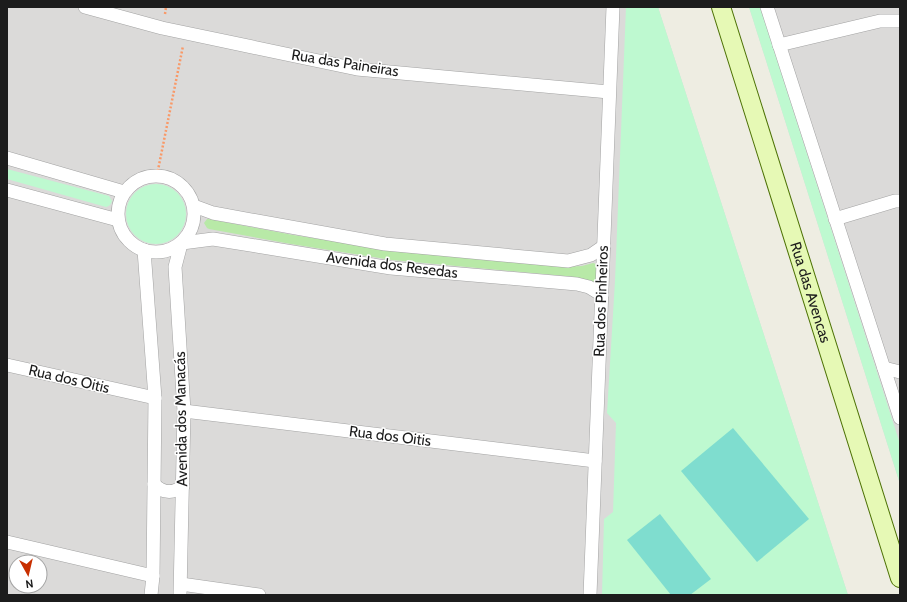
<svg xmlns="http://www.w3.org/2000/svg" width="907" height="602" font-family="Cabin,sans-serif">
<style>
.residential{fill:#dbdad9;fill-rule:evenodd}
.grass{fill:#b8e9a7}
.park{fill:#bef9d0}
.pitch{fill:#7fddcf}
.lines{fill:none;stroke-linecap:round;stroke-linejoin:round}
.street-casing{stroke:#a3a3a3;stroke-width:14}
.secondary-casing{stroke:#4d7205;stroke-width:20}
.path{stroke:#f99968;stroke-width:2.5;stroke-dasharray:2 2;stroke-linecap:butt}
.street{stroke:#fff;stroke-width:13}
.secondary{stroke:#e6f9b5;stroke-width:18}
.labels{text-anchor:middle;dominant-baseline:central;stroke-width:3;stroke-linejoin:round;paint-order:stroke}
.street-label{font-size:15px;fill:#1c1c1c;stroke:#fff}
</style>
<rect width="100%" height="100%" fill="#eeede2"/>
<!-- residential -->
<g class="residential">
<path d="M7 7H658L848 595H7ZM16 562H40V586H16Z"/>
<polygon points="749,7 900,7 900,484"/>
</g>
<!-- grass -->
<polygon class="grass" points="207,219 209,219 293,235 392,250 563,267 582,266 593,263 596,264 596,281 592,283 575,277 392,260 291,244 209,229 207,228 204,223"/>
<!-- park -->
<g class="park">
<polygon points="626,7 658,7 848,595 602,595 604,519 613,512 616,423 607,413 615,281"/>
<polygon points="749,7 760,7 900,444 900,484"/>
<path d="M7 169 109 196 112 201C111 204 110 206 106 207L7 179Z"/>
<circle cx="156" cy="214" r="30"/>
</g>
<!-- pitch -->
<g class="pitch">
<polygon points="733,428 809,519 757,562 681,471"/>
<polygon points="660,514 711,579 690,595 671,595 627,540"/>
</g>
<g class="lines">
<defs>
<g id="street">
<polyline points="85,7 162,28 357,69 609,92"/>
<polyline points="767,7 900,418"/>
<polyline points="779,45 880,21 900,21"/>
<polyline points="7,158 124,192"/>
<circle cx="156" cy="214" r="38"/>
<polyline points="7,190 118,220"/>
<polyline points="194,206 213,213 385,244 568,261 591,255 604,246"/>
<polyline points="835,219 895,201 900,201"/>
<polyline points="182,243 213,239 391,268 577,284 589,287 602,295"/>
<polyline points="144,250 155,398 153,576 151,595"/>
<polyline points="7,365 155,398"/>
<polyline points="884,368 900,372"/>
<polyline points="184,411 595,461"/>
<path d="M154 484C162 493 173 494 183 486"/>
<polyline points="7,542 153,576"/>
<polyline points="181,584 259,595"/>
<polyline points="180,595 184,411 175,267 181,244"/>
<polyline points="590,595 613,7"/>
</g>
<g id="secondary">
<path id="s1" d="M721 7 900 578"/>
</g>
</defs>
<!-- street casing -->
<use href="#street" class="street-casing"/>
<!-- secondary casing -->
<use href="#secondary" class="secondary-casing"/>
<!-- path -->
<g class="path">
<polyline points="165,14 166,7"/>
<polyline points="157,175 183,46"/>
</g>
<!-- street -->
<use href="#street" class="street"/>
<!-- secondary -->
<use href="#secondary" class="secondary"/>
</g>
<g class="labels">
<!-- street labels -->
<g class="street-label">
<text transform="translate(345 63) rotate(9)">Rua das Paineiras</text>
<text transform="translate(392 265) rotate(7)">Avenida dos Resedas</text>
<text stroke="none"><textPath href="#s1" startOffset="299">Rua das Avencas</textPath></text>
<text transform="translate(601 301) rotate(-88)">Rua dos Pinheiros</text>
<text transform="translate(69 379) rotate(13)">Rua dos Oitis</text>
<text transform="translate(181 419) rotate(-91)">Avenida dos Manacás</text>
<text transform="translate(390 436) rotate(7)">Rua dos Oitis</text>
</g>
</g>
<!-- border -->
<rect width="907" height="602" fill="none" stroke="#1c1c1c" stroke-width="16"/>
<!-- north arrow -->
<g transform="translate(28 574) rotate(172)"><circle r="19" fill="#ffffff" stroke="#a4a4a4"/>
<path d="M0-3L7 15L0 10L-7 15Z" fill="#c82f00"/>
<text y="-6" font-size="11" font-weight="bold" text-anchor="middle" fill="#1c1c1c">N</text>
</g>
</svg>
